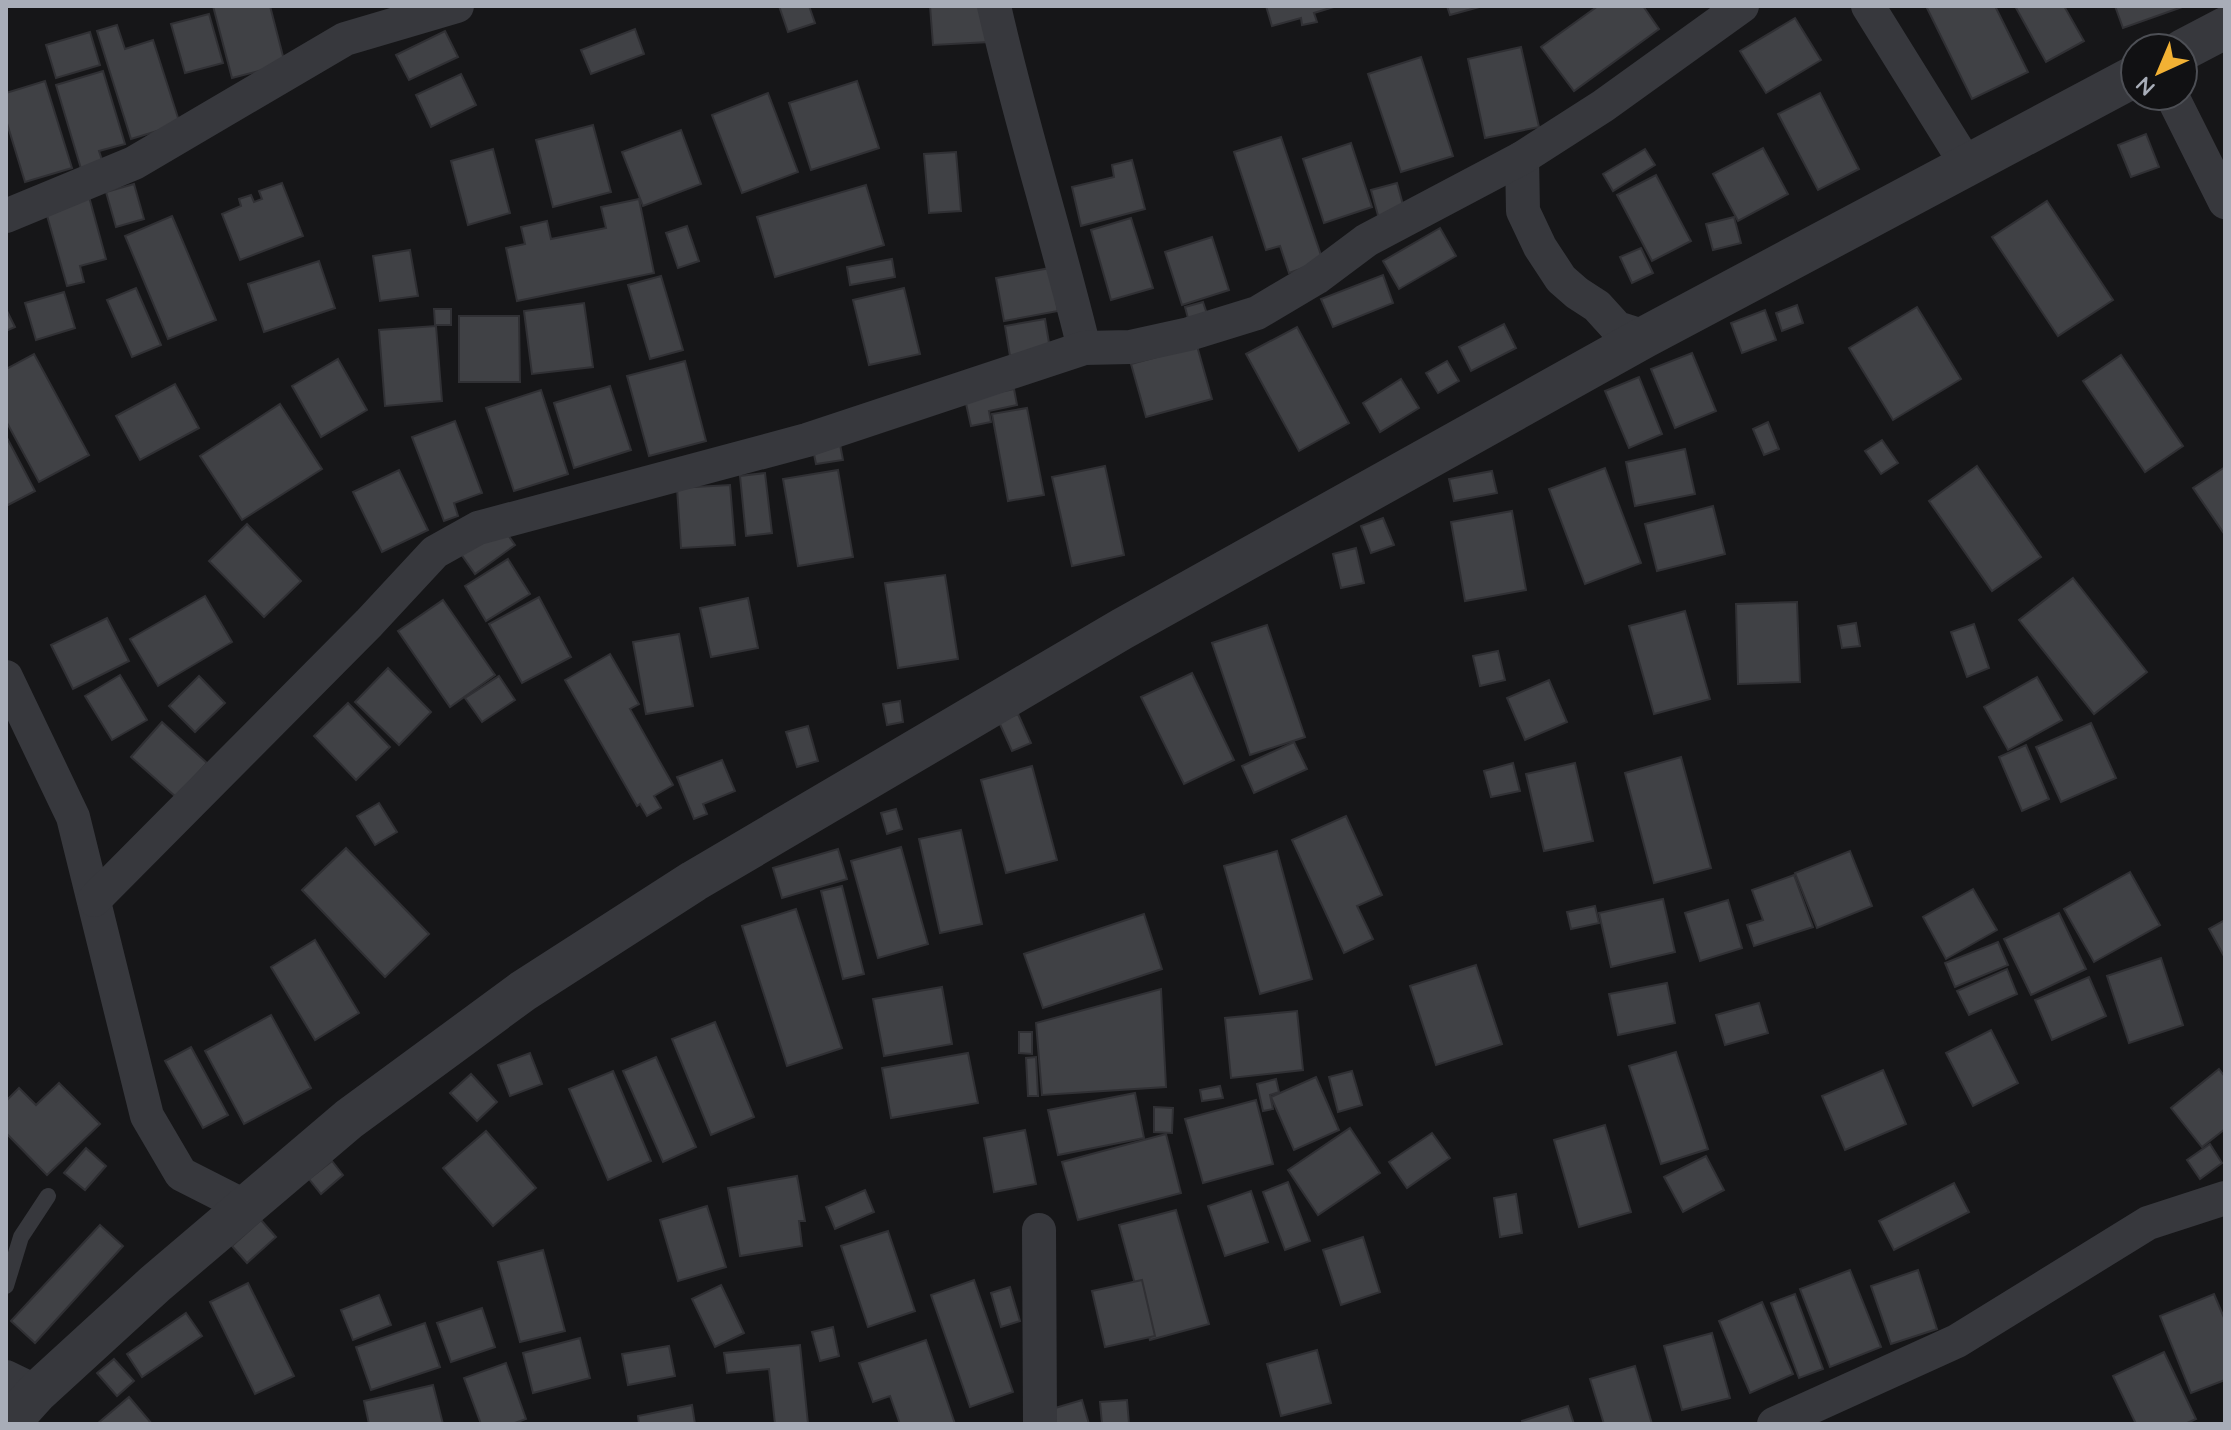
<svg xmlns="http://www.w3.org/2000/svg" width="2231" height="1430" font-family="Quicksand,sans-serif">
<style>
.building{fill:#404145;stroke:#303034;stroke-width:2}
.lines{fill:none;stroke-linecap:round;stroke-linejoin:round}
.service{stroke:#37383d;stroke-width:16}
.minor{stroke:#37383d;stroke-width:34}
.tertiary{stroke:#37383d;stroke-width:42}
</style>
<rect width="100%" height="100%" fill="#161618"/>
<!-- building -->
<g class="building">
<polygon points="213,6 270,6 285,64 232,78"/>
<polygon points="779,6 809,6 815,23 788,32"/>
<polygon points="930,6 986,6 989,42 933,45"/>
<polygon points="1266,6 1337,6 1314,13 1317,22 1302,25 1301,18 1272,26"/>
<polygon points="1447,6 1483,6 1450,15"/>
<polygon points="1598,6 1643,6 1659,29 1574,91 1541,47"/>
<polygon points="1926,6 1995,6 2028,72 1972,99"/>
<polygon points="2015,6 2064,6 2084,41 2046,62"/>
<polygon points="2115,6 2185,6 2123,28"/>
<polygon points="209,14 223,63 185,73 171,24"/>
<polygon points="1795,18 1821,60 1766,93 1740,51"/>
<polygon points="117,25 125,49 153,40 180,124 131,139 97,31"/>
<polygon points="635,29 644,54 591,74 581,50"/>
<polygon points="445,31 458,57 409,80 396,55"/>
<polygon points="90,32 100,65 56,78 46,45"/>
<polygon points="1521,47 1539,127 1485,138 1468,59"/>
<polygon points="1421,57 1453,156 1401,172 1368,74"/>
<polygon points="103,71 125,144 99,151 104,166 82,172 56,85"/>
<polygon points="461,74 476,105 431,127 416,95"/>
<polygon points="45,81 72,168 25,182 6,120 6,93"/>
<polygon points="857,81 879,148 811,170 789,103"/>
<polygon points="768,93 798,172 742,193 712,115"/>
<polygon points="1820,93 1859,169 1818,190 1778,114"/>
<polygon points="593,125 611,192 553,207 536,140"/>
<polygon points="681,130 701,184 643,206 622,152"/>
<polygon points="2146,134 2159,167 2131,177 2118,145"/>
<polygon points="1281,137 1323,261 1289,273 1280,246 1266,250 1234,152"/>
<polygon points="1351,143 1372,207 1324,223 1303,159"/>
<polygon points="1763,148 1788,194 1738,221 1713,174"/>
<polygon points="493,149 510,213 468,225 451,161"/>
<polygon points="1645,149 1655,165 1613,191 1603,174"/>
<polygon points="956,152 961,211 929,213 924,154"/>
<polygon points="1132,160 1145,209 1081,226 1072,187 1114,177 1112,165"/>
<polygon points="1656,175 1691,241 1652,261 1617,195"/>
<polygon points="282,183 303,236 240,260 222,214 241,206 239,199 251,195 254,202 262,199 259,191"/>
<polygon points="1397,183 1405,212 1379,219 1371,190"/>
<polygon points="134,184 144,219 116,227 106,192"/>
<polygon points="866,185 884,245 775,277 757,217"/>
<polygon points="88,193 106,259 80,266 84,282 67,286 44,205"/>
<polygon points="639,199 654,273 517,301 506,248 525,244 521,227 547,221 551,239 606,228 601,207"/>
<polygon points="2047,201 2113,300 2058,336 1992,237"/>
<polygon points="172,216 216,320 168,339 125,236"/>
<polygon points="1734,217 1741,243 1713,250 1706,224"/>
<polygon points="1131,218 1153,288 1111,300 1091,230"/>
<polygon points="687,226 699,261 678,268 666,233"/>
<polygon points="1440,228 1456,256 1399,289 1383,261"/>
<polygon points="1212,237 1229,290 1182,305 1165,252"/>
<polygon points="1641,248 1653,273 1632,283 1620,257"/>
<polygon points="410,250 418,296 380,301 373,256"/>
<polygon points="892,259 895,277 850,285 847,267"/>
<polygon points="319,261 335,308 264,332 248,284"/>
<polygon points="1050,268 1058,311 1004,321 996,278"/>
<polygon points="1383,275 1393,303 1333,327 1321,299"/>
<polygon points="661,276 683,350 650,359 628,285"/>
<polygon points="136,288 161,345 132,357 107,300"/>
<polygon points="904,288 920,354 869,365 853,300"/>
<polygon points="64,292 75,328 36,340 25,303"/>
<polygon points="1203,302 1208,317 1189,322 1185,307"/>
<polygon points="584,303 593,367 532,374 524,311"/>
<polygon points="1797,305 1803,323 1782,331 1776,313"/>
<polygon points="1917,307 1961,379 1893,420 1849,348"/>
<polygon points="6,309 15,327 6,331"/>
<polygon points="434,309 451,309 451,325 435,325"/>
<polygon points="1765,310 1776,340 1742,353 1731,323"/>
<polygon points="459,316 519,316 520,382 459,382"/>
<polygon points="1045,319 1050,349 1010,356 1005,326"/>
<polygon points="1504,324 1516,348 1471,371 1459,347"/>
<polygon points="436,326 442,401 385,406 379,330"/>
<polygon points="1297,327 1349,423 1299,451 1246,354"/>
<polygon points="1197,346 1212,399 1146,417 1131,364"/>
<polygon points="1692,353 1716,411 1675,428 1651,369"/>
<polygon points="34,354 89,455 39,482 6,421 6,369"/>
<polygon points="2121,355 2183,446 2145,472 2083,381"/>
<polygon points="338,359 367,410 321,437 292,386"/>
<polygon points="685,361 706,441 649,456 627,376"/>
<polygon points="1447,361 1459,381 1438,393 1426,373"/>
<polygon points="1639,377 1662,434 1629,448 1605,391"/>
<polygon points="1401,379 1419,408 1380,432 1363,403"/>
<polygon points="175,384 199,428 140,460 116,416"/>
<polygon points="610,386 631,450 574,468 554,403"/>
<polygon points="1014,389 1017,405 989,411 991,422 971,426 965,399"/>
<polygon points="541,390 568,474 514,491 486,408"/>
<polygon points="280,404 322,469 242,520 200,456"/>
<polygon points="1027,408 1044,495 1008,501 992,414"/>
<polygon points="455,421 482,493 454,503 458,516 444,521 412,437"/>
<polygon points="1768,422 1779,449 1764,455 1753,429"/>
<polygon points="6,436 35,491 6,506"/>
<polygon points="839,439 843,460 816,464 812,444"/>
<polygon points="1882,440 1898,463 1881,474 1865,451"/>
<polygon points="1685,449 1695,494 1635,506 1626,462"/>
<polygon points="1105,466 1124,555 1072,566 1052,477"/>
<polygon points="1977,466 2041,557 1992,591 1929,501"/>
<polygon points="2225,467 2225,535 2193,488"/>
<polygon points="1605,468 1641,563 1585,584 1549,489"/>
<polygon points="399,470 428,530 382,552 353,492"/>
<polygon points="838,470 853,557 798,566 783,479"/>
<polygon points="1492,471 1497,493 1454,501 1449,479"/>
<polygon points="765,473 772,533 746,536 740,476"/>
<polygon points="730,485 735,545 681,548 677,488"/>
<polygon points="1713,506 1725,554 1657,571 1645,524"/>
<polygon points="1512,511 1526,590 1465,601 1451,522"/>
<polygon points="1383,518 1394,545 1371,553 1361,526"/>
<polygon points="247,524 301,581 264,617 209,561"/>
<polygon points="501,525 515,545 475,574 461,554"/>
<polygon points="1356,548 1364,583 1341,588 1333,554"/>
<polygon points="508,559 530,594 486,621 465,586"/>
<polygon points="945,575 958,659 898,668 885,583"/>
<polygon points="2073,578 2147,672 2094,714 2019,620"/>
<polygon points="205,596 232,642 158,686 130,639"/>
<polygon points="539,597 571,657 522,683 489,624"/>
<polygon points="748,598 758,648 711,657 700,608"/>
<polygon points="443,600 495,675 450,707 398,631"/>
<polygon points="1797,602 1800,682 1738,684 1736,604"/>
<polygon points="1685,611 1710,699 1654,714 1629,626"/>
<polygon points="107,618 129,661 73,689 51,645"/>
<polygon points="1856,623 1860,646 1842,648 1838,626"/>
<polygon points="1974,624 1989,668 1967,677 1951,632"/>
<polygon points="1267,625 1305,737 1250,755 1212,643"/>
<polygon points="679,634 693,706 646,714 633,642"/>
<polygon points="1498,651 1505,680 1480,686 1473,656"/>
<polygon points="610,654 639,704 630,709 673,785 654,796 661,808 647,816 640,804 637,806 565,680"/>
<polygon points="388,668 431,712 399,745 355,702"/>
<polygon points="1192,673 1234,760 1184,784 1141,697"/>
<polygon points="120,675 147,720 112,740 85,696"/>
<polygon points="199,676 225,703 195,732 169,706"/>
<polygon points="499,676 515,700 482,722 465,698"/>
<polygon points="2037,677 2062,720 2008,750 1984,707"/>
<polygon points="1549,680 1567,722 1525,740 1507,698"/>
<polygon points="900,701 903,722 887,725 883,704"/>
<polygon points="348,703 390,747 356,780 314,736"/>
<polygon points="1018,714 1031,743 1012,751 999,722"/>
<polygon points="162,722 207,763 176,797 131,757"/>
<polygon points="2091,723 2116,778 2061,802 2036,747"/>
<polygon points="808,726 818,761 797,767 786,732"/>
<polygon points="1294,742 1307,769 1254,793 1242,766"/>
<polygon points="2026,745 2049,799 2022,811 1999,757"/>
<polygon points="1681,757 1711,868 1654,883 1625,773"/>
<polygon points="722,760 735,791 703,804 707,814 694,819 677,777"/>
<polygon points="1513,763 1520,791 1491,797 1484,771"/>
<polygon points="1575,763 1593,841 1544,851 1526,774"/>
<polygon points="1032,766 1057,860 1006,873 981,780"/>
<polygon points="379,803 397,832 375,845 357,816"/>
<polygon points="896,809 902,829 887,834 881,813"/>
<polygon points="1346,816 1382,895 1357,906 1373,939 1344,953 1292,840"/>
<polygon points="961,830 982,924 940,933 919,839"/>
<polygon points="901,847 928,944 878,958 851,861"/>
<polygon points="346,848 429,934 385,977 302,890"/>
<polygon points="838,849 847,879 782,898 773,868"/>
<polygon points="1277,851 1312,979 1260,994 1224,866"/>
<polygon points="1850,851 1872,906 1817,928 1795,873"/>
<polygon points="2130,872 2160,925 2094,962 2064,909"/>
<polygon points="1794,875 1813,927 1754,946 1747,925 1763,920 1752,890"/>
<polygon points="842,886 864,974 843,979 821,891"/>
<polygon points="1973,889 1997,930 1946,959 1923,917"/>
<polygon points="1663,899 1675,952 1611,967 1599,913"/>
<polygon points="1728,900 1742,948 1700,961 1685,913"/>
<polygon points="1595,906 1599,923 1571,929 1567,912"/>
<polygon points="796,909 842,1048 787,1066 742,926"/>
<polygon points="2059,913 2086,969 2031,995 2004,939"/>
<polygon points="1144,914 1162,969 1043,1008 1024,954"/>
<polygon points="2225,920 2225,958 2209,929"/>
<polygon points="315,940 359,1013 315,1040 271,967"/>
<polygon points="1998,942 2008,965 1955,987 1945,963"/>
<polygon points="2161,958 2183,1025 2129,1043 2107,976"/>
<polygon points="1476,965 1502,1044 1436,1065 1410,986"/>
<polygon points="2007,969 2017,994 1969,1015 1957,991"/>
<polygon points="2089,977 2106,1016 2052,1040 2035,1000"/>
<polygon points="1667,983 1675,1023 1618,1035 1609,994"/>
<polygon points="942,987 952,1044 884,1056 873,999"/>
<polygon points="1161,989 1166,1087 1042,1095 1036,1023"/>
<polygon points="1759,1003 1768,1033 1725,1045 1716,1015"/>
<polygon points="1297,1011 1303,1070 1231,1078 1225,1018"/>
<polygon points="271,1015 311,1088 244,1124 205,1051"/>
<polygon points="715,1022 754,1117 711,1135 672,1039"/>
<polygon points="1991,1030 2018,1083 1973,1106 1946,1053"/>
<polygon points="1019,1032 1032,1032 1032,1054 1019,1053"/>
<polygon points="191,1047 228,1115 203,1128 165,1061"/>
<polygon points="1676,1052 1708,1149 1661,1164 1629,1066"/>
<polygon points="530,1053 542,1084 510,1096 498,1065"/>
<polygon points="968,1053 978,1103 891,1118 882,1068"/>
<polygon points="656,1057 696,1147 663,1162 623,1071"/>
<polygon points="1036,1057 1038,1096 1028,1096 1026,1058"/>
<polygon points="2219,1069 2225,1077 2225,1129 2202,1147 2171,1108"/>
<polygon points="1883,1070 1906,1124 1845,1150 1822,1096"/>
<polygon points="613,1071 651,1161 608,1180 569,1089"/>
<polygon points="1352,1071 1362,1105 1338,1112 1329,1077"/>
<polygon points="471,1074 497,1102 477,1121 450,1093"/>
<polygon points="1316,1077 1339,1130 1294,1150 1271,1097"/>
<polygon points="1276,1079 1279,1092 1270,1095 1273,1109 1263,1111 1257,1084"/>
<polygon points="59,1083 100,1124 47,1175 6,1133 6,1101 19,1088 36,1105"/>
<polygon points="1220,1086 1223,1098 1202,1101 1200,1090"/>
<polygon points="1135,1093 1144,1138 1058,1155 1048,1110"/>
<polygon points="1256,1100 1273,1164 1203,1183 1185,1119"/>
<polygon points="1154,1107 1173,1108 1172,1133 1154,1132"/>
<polygon points="1605,1125 1631,1212 1579,1227 1554,1140"/>
<polygon points="1350,1128 1380,1173 1318,1215 1288,1170"/>
<polygon points="1025,1130 1036,1184 994,1192 984,1138"/>
<polygon points="486,1131 536,1188 493,1226 443,1168"/>
<polygon points="1432,1133 1450,1158 1407,1188 1389,1162"/>
<polygon points="1166,1134 1181,1193 1078,1220 1062,1162"/>
<polygon points="2210,1144 2222,1163 2200,1179 2187,1160"/>
<polygon points="86,1148 106,1166 85,1190 64,1173"/>
<polygon points="1706,1156 1724,1190 1683,1212 1664,1177"/>
<polygon points="332,1161 343,1175 321,1194 309,1179"/>
<polygon points="797,1176 805,1221 799,1221 802,1246 740,1256 728,1188"/>
<polygon points="1288,1182 1310,1241 1285,1250 1263,1192"/>
<polygon points="1954,1183 1969,1212 1894,1250 1879,1221"/>
<polygon points="865,1190 874,1212 835,1229 826,1207"/>
<polygon points="1251,1191 1268,1242 1225,1256 1208,1206"/>
<polygon points="1516,1194 1522,1233 1500,1237 1494,1198"/>
<polygon points="707,1206 726,1267 678,1281 660,1220"/>
<polygon points="1176,1210 1209,1324 1150,1340 1119,1225"/>
<polygon points="261,1220 276,1237 247,1263 232,1246"/>
<polygon points="100,1225 123,1246 35,1343 11,1321"/>
<polygon points="888,1231 915,1311 868,1327 841,1246"/>
<polygon points="1363,1237 1380,1292 1341,1305 1323,1250"/>
<polygon points="543,1250 565,1331 520,1342 498,1262"/>
<polygon points="1850,1270 1881,1347 1830,1367 1800,1289"/>
<polygon points="1918,1270 1937,1329 1891,1344 1871,1286"/>
<polygon points="974,1280 1013,1392 970,1407 931,1295"/>
<polygon points="1142,1280 1155,1336 1105,1347 1092,1291"/>
<polygon points="248,1283 294,1376 255,1394 210,1302"/>
<polygon points="721,1285 744,1333 715,1347 692,1299"/>
<polygon points="1010,1287 1020,1321 1001,1327 991,1293"/>
<polygon points="1795,1294 1823,1369 1799,1378 1771,1303"/>
<polygon points="2214,1294 2225,1320 2225,1380 2191,1393 2160,1316"/>
<polygon points="379,1295 391,1325 353,1340 341,1310"/>
<polygon points="1762,1302 1793,1374 1750,1393 1719,1321"/>
<polygon points="482,1308 495,1347 451,1362 437,1323"/>
<polygon points="186,1313 202,1336 142,1377 127,1354"/>
<polygon points="425,1323 440,1367 371,1390 356,1347"/>
<polygon points="833,1327 839,1356 820,1361 812,1332"/>
<polygon points="1712,1333 1730,1398 1682,1410 1664,1346"/>
<polygon points="580,1338 590,1378 533,1393 523,1353"/>
<polygon points="926,1340 955,1424 900,1424 890,1396 873,1402 859,1363"/>
<polygon points="800,1345 808,1424 775,1424 769,1369 727,1373 724,1353"/>
<polygon points="669,1346 675,1376 628,1385 622,1354"/>
<polygon points="1317,1350 1331,1403 1281,1416 1267,1364"/>
<polygon points="2164,1352 2196,1419 2185,1424 2136,1424 2113,1376"/>
<polygon points="114,1359 134,1381 117,1396 97,1373"/>
<polygon points="506,1363 526,1419 512,1424 481,1424 464,1378"/>
<polygon points="1635,1366 1652,1424 1604,1424 1590,1379"/>
<polygon points="433,1385 443,1424 369,1424 364,1401"/>
<polygon points="129,1397 152,1424 97,1424"/>
<polygon points="1082,1400 1089,1424 1049,1424 1045,1411"/>
<polygon points="1127,1400 1129,1424 1102,1424 1100,1402"/>
<polygon points="692,1405 695,1424 639,1424 638,1416"/>
<polygon points="1568,1406 1574,1424 1523,1424 1522,1421"/>
</g>
<g class="lines">
<!-- service -->
<polyline class="service" points="6,1286 21,1237 48,1196"/>
<!-- minor -->
<g class="minor">
<path d="M994 6C1020 121 1056 233 1084 348"/>
<polyline points="1868,6 1968,167"/>
<polyline points="2172,96 2225,202"/>
<polyline points="1522,158 1523,211 1540,247 1561,279 1577,293 1597,306 1617,328 1645,337"/>
<polyline points="6,216 134,163 345,39 457,6"/>
<polyline points="6,677 73,817 147,1116 181,1174 246,1207"/>
<polyline points="94,900 369,623 435,552 478,528 807,440 1084,348 1130,347 1189,334 1257,313 1316,278 1367,240 1522,158 1603,106 1742,6"/>
<polyline points="1039,1230 1040,1424"/>
<polyline points="6,1377 37,1392"/>
<polyline points="1774,1424 1957,1341 2148,1223 2225,1198"/>
</g>
<!-- tertiary -->
<g class="tertiary">
<polyline points="2183,50 2225,28"/>
<polyline points="8,1424 37,1392 155,1284 349,1119 523,991 694,881 1122,629 1645,337 2135,76"/>
</g>
</g>
<!-- border -->
<rect width="2231" height="1430" fill="none" stroke="#a8adb8" stroke-width="16"/>
<!-- north arrow -->
<g transform="translate(2159 72) rotate(224)"><circle r="38" fill="#111113" stroke="#4d4f55" stroke-width="2"/>
<path d="M0-6L14 30L0 20L-14 30Z" fill="#f2b134"/>
<text y="-12" font-size="22" font-weight="bold" text-anchor="middle" fill="#a8adb8">N</text>
</g>
</svg>
